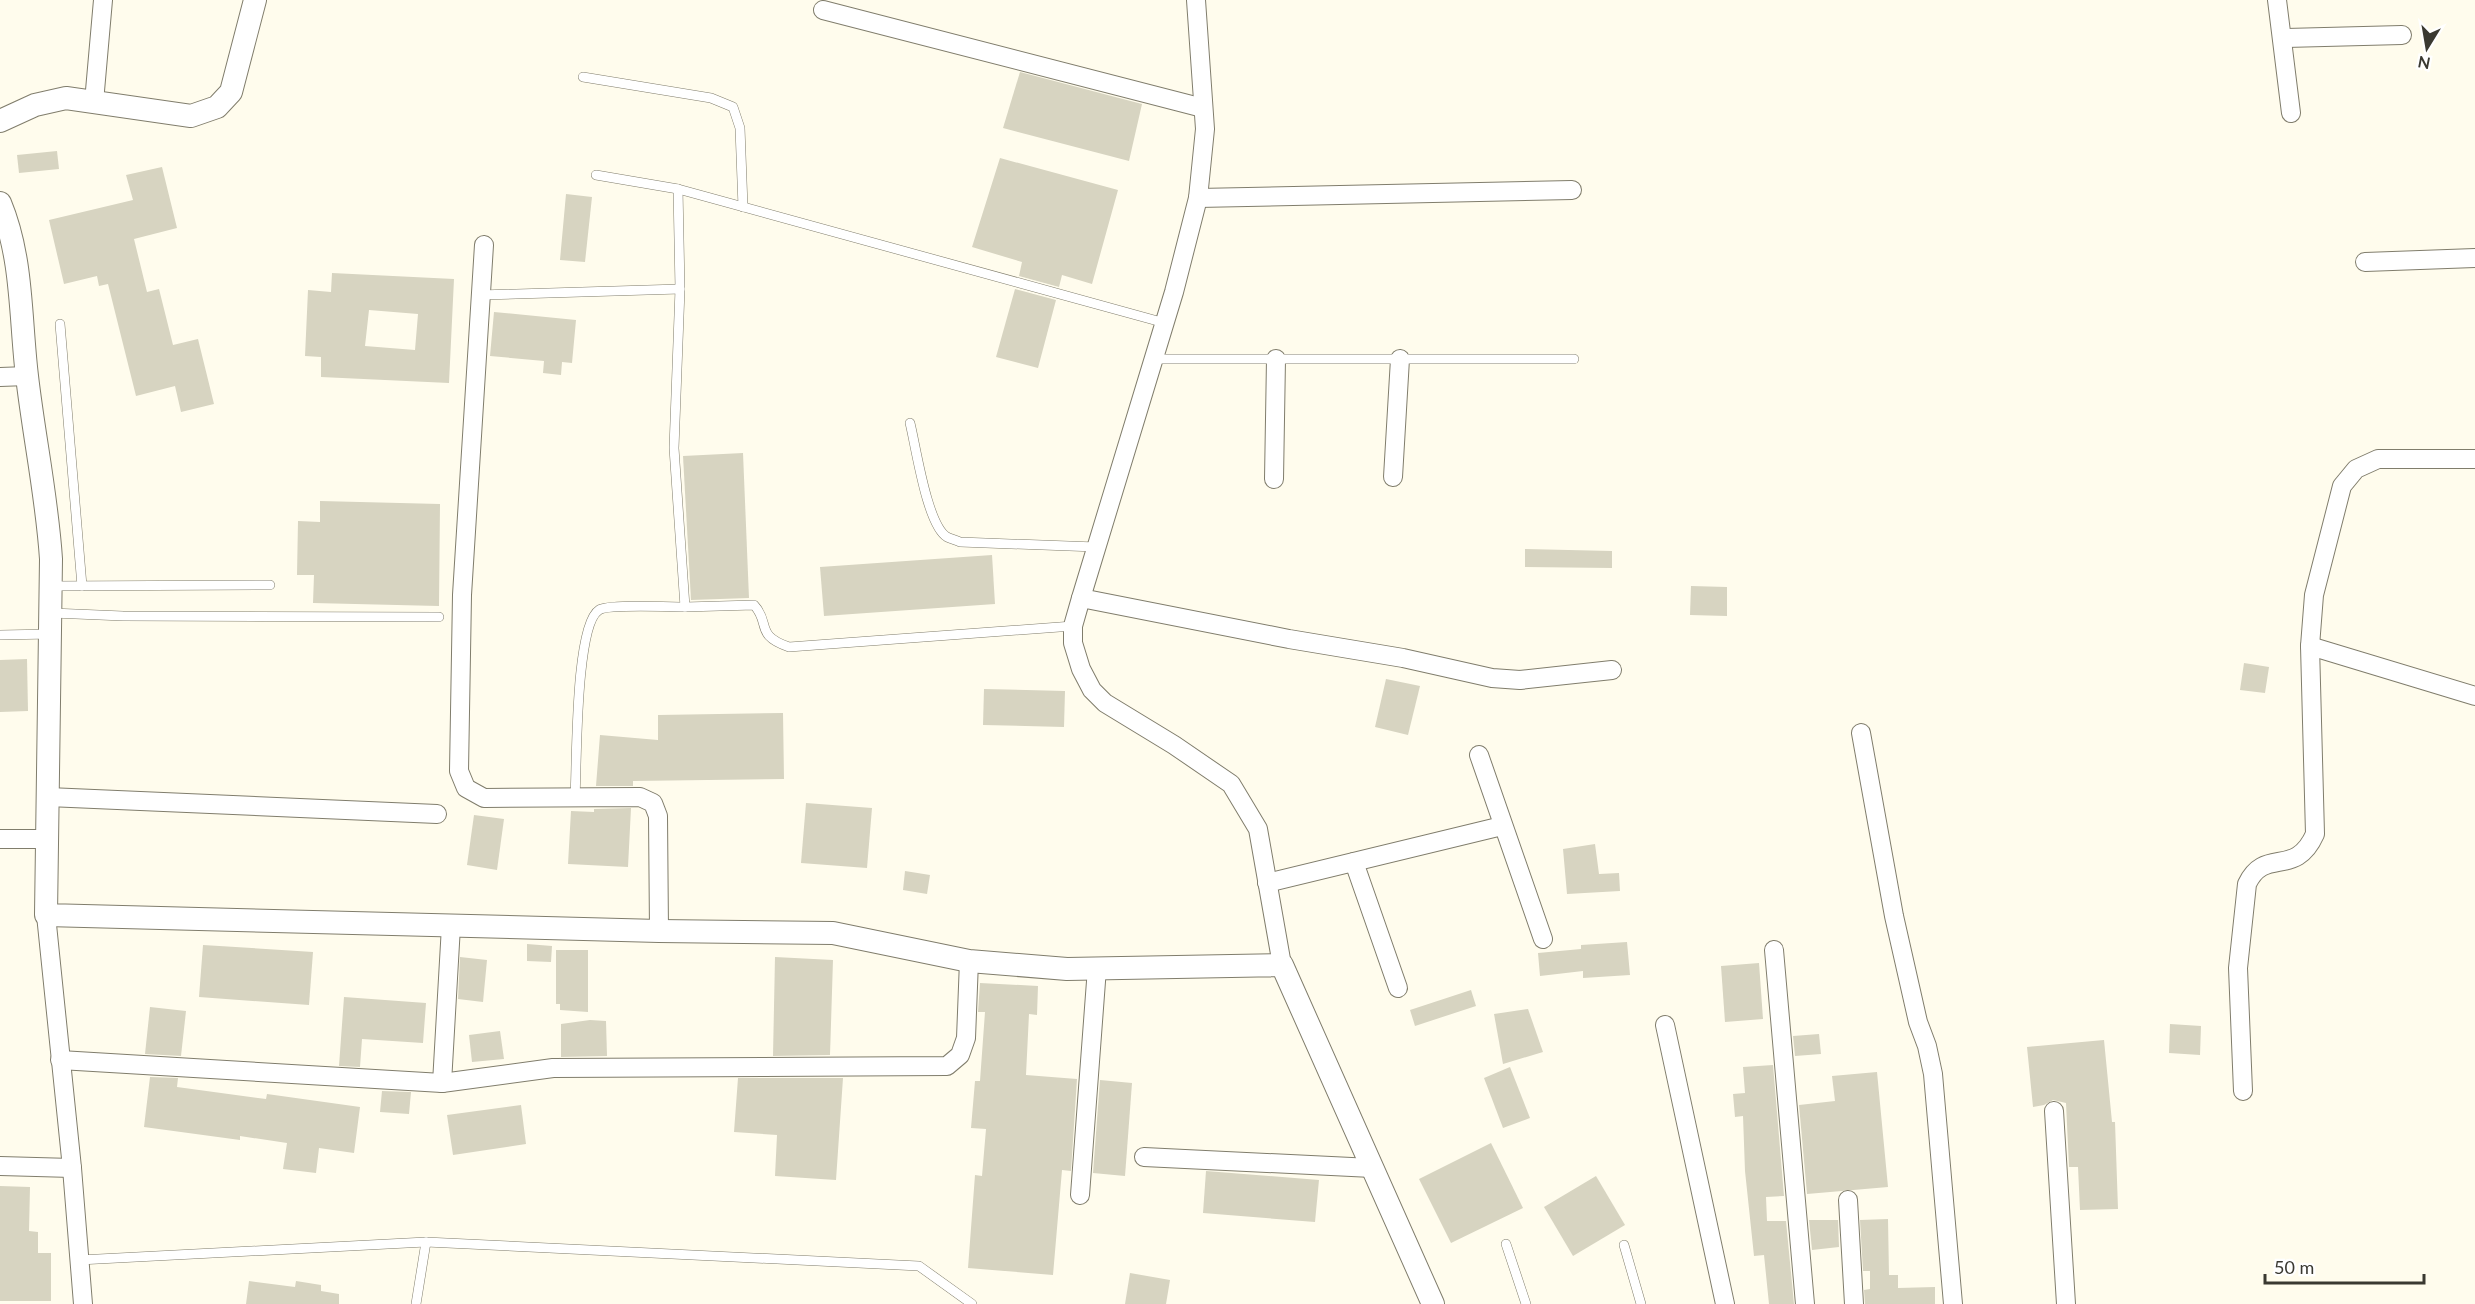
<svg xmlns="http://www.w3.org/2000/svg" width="2475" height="1304" font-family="Lato,sans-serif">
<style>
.building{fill:#d7d4c1;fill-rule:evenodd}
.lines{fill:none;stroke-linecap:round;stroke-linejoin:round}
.service-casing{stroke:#807d6c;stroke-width:10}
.minor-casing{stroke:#807d6c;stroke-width:20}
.tertiary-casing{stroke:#807d6c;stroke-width:24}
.service{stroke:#fff;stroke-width:9}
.minor{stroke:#fff;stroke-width:18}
.tertiary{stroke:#fff;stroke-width:22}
</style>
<rect width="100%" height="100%" fill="#fffced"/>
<!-- building -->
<g class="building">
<polygon points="1020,72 1142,104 1129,161 1003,128"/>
<polygon points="57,151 59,169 19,173 17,155"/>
<polygon points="1000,158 1118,190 1092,284 1062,275 1059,287 1019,276 1022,262 972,247"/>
<polygon points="162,167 177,228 134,239 147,292 159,289 173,345 198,339 214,404 181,412 175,386 136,396 108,284 99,286 97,276 64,284 49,220 133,200 126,175"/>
<polygon points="566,194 592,197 585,262 560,260"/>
<path d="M332 273 454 279 449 383 321 377V357L305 356 308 290 331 292ZM369 310 418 314 415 350 365 346Z"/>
<polygon points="1015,289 1056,300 1038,368 996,357"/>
<polygon points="494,312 576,320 572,363 562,362 561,375 543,373 544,361 490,356"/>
<polygon points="743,453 749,598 691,600 683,456"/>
<polygon points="320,501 440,504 439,606 313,603 314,575 297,575 298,521 320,522"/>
<polygon points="1525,549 1612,551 1612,568 1525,567"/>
<polygon points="992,555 995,604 824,616 820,567"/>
<polygon points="1691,586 1727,587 1727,616 1690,615"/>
<polygon points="27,659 28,711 0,712 0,660"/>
<polygon points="2244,663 2269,667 2265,693 2240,690"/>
<polygon points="1386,679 1420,686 1408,735 1375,727"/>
<polygon points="984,689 1065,691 1064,727 983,725"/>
<polygon points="783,713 784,779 633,781 633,786 596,786 600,735 658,740 658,715"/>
<polygon points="806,803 872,808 867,868 801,863"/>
<polygon points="631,808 628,867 568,864 571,811 594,812 594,809"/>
<polygon points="474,815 504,819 497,870 467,865"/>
<polygon points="1595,844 1599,874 1619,873 1620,891 1567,894 1563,849"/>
<polygon points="905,871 930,875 927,894 903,890"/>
<polygon points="1627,942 1630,975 1583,978 1583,971 1540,976 1538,953 1581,949 1581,945"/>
<polygon points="527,944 552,946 551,962 527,961"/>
<polygon points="203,945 313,952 309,1005 199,997"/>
<polygon points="556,950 588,950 588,1012 560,1010 560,1004 556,1004"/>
<polygon points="460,957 487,960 483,1002 458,999"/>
<polygon points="775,957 833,960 830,1055 773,1056"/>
<polygon points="1759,963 1763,1019 1725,1022 1721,966"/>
<polygon points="980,983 1038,986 1037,1015 1029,1014 1026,1075 1077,1079 1071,1171 1062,1170 1053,1275 968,1268 975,1175 982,1176 986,1129 971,1128 975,1081 980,1081 985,1012 978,1012"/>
<polygon points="1471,990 1476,1006 1415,1026 1410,1010"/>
<polygon points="344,997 426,1003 423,1043 362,1039 360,1067 339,1066"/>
<polygon points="150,1007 186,1011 181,1056 145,1054"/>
<polygon points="1528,1009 1543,1052 1503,1064 1494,1014"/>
<polygon points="590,1020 606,1021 607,1056 561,1057 561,1024"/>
<polygon points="2170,1024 2201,1026 2200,1055 2169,1053"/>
<polygon points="500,1031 504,1059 472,1062 469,1035"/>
<polygon points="1819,1034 1821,1054 1795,1056 1793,1036"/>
<polygon points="2104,1040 2112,1122 2115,1122 2118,1209 2080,1210 2078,1167 2069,1167 2066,1103 2053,1100 2044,1105 2033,1107 2027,1047"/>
<polygon points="1773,1065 1784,1196 1766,1197 1767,1221 1786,1221 1794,1304 1769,1304 1764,1255 1754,1256 1745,1171 1743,1116 1735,1117 1733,1094 1745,1093 1743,1067"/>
<polygon points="1510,1067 1530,1118 1503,1128 1484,1078"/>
<polygon points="1877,1072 1888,1187 1807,1194 1799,1105 1835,1101 1832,1076"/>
<polygon points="150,1077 178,1078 177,1087 266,1099 267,1094 360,1107 354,1153 319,1148 316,1173 283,1169 287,1143 240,1136 240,1140 144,1127"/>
<polygon points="738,1078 843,1078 836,1180 775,1176 777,1135 734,1132"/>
<polygon points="1100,1080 1132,1083 1125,1176 1093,1173"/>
<polygon points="382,1091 411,1092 409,1114 380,1112"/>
<polygon points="521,1105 526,1144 453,1155 447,1115"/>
<polygon points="1491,1143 1523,1208 1451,1243 1419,1179"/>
<polygon points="1206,1171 1319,1180 1315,1222 1203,1213"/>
<polygon points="1596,1176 1625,1225 1573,1256 1544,1207"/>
<polygon points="0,1186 30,1187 29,1231 38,1232 38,1253 51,1253 51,1301 0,1301"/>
<polygon points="1888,1219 1889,1275 1898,1275 1898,1288 1935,1287 1935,1304 1865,1304 1864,1290 1870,1289 1870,1271 1863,1271 1860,1220"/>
<polygon points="1809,1220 1838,1220 1839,1247 1812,1250"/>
<polygon points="1130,1273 1170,1280 1166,1304 1125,1304"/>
<polygon points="249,1281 295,1287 296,1281 321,1285 321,1291 339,1294 339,1304 246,1304"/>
</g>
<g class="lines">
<defs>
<g id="service">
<polyline points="583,77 711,98 733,107 740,128 743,207"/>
<polyline points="596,175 678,189 1165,323"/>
<polyline points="481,295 680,289"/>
<polyline points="60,324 82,586"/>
<polyline points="1153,359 1574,359"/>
<path d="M910 423C916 447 927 525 947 537 951 539 956 540 960 542L1096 547"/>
<polyline points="51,586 270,585"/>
<path d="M685 607 754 605C771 623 754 635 789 647L1073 626"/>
<polyline points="52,613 123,616 439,617"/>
<polyline points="0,635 51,634"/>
<path d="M575 797C577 765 575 625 599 610 608 604 670 607 685 607L674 448 680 289 678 189"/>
<polyline points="1506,1244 1526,1304"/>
<polyline points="1624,1245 1641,1304"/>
<polyline points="79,1260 426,1242 919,1266 972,1304"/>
<polyline points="416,1304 426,1242"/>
</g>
<g id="minor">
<polyline points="1196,0 1205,129 1198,198 1174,292 1081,598 1073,626 1073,643 1081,669 1092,690 1105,703 1174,745 1231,784 1258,829 1282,965"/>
<polyline points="2277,0 2291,113"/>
<polyline points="823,10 1203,108"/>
<polyline points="2282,38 2402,35"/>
<polyline points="94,102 103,0"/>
<polyline points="1198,198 1572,190"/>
<polyline points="484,245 462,595 459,771 466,788 484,798 640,797 653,803 658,816 659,931"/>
<polyline points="2365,262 2475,258"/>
<polyline points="0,377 27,376"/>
<polyline points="1393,477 1400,359"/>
<polyline points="1274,479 1276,359"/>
<polyline points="1081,598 1289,639 1403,658 1492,678 1520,680 1612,670"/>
<polyline points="2310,646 2475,696"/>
<polyline points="1861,733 1894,916 1918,1022 1927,1046 1933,1074 1953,1304"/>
<polyline points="1479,755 1543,939"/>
<polyline points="48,797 437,814"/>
<polyline points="0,839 48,839"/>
<polyline points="1354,862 1398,988"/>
<polyline points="1267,883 1502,826"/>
<polyline points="46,915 72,1168 83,1304"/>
<polyline points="1774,950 1805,1304"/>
<polyline points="1665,1025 1725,1304"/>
<polyline points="60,1060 442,1083 553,1068 947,1066 960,1055 966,1038 969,961"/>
<polyline points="442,1083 451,926"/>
<path d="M2243 1091 2238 968 2247 884C2265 846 2295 879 2315 834L2310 646 2314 595 2342 486 2356 469 2378 459H2475"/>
<polyline points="2054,1111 2066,1304"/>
<polyline points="1144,1157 1372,1168"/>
<polyline points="0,1166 72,1168"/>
<polyline points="1080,1195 1097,968"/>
<polyline points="1848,1200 1854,1304"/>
</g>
<g id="tertiary">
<polyline points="0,121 35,105 66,98 191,116 217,107 231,92 255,0"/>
<path d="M0 203C23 258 20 318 27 376 34 437 47 497 51 559L46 915 659 931 833 933 969 961 1067 969 1282 965 1433 1304"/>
</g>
</defs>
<!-- service casing -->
<use href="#service" class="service-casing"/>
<!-- minor casing -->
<use href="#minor" class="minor-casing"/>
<!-- tertiary casing -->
<use href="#tertiary" class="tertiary-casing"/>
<!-- service -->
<use href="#service" class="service"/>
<!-- minor -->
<use href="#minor" class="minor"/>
<!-- tertiary -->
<use href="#tertiary" class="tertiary"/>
</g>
<!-- north arrow -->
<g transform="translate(2427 48) rotate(191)" stroke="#ffffff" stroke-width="4.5" paint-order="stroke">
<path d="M0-4.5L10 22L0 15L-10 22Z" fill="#3a3931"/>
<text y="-9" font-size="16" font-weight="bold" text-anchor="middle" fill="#3a3931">N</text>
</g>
<!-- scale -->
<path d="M2265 1274v9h159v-9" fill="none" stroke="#3a3931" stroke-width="3"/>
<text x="2274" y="1274" font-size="18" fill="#3a3931" stroke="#ffffff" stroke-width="4.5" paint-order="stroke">50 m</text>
</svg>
